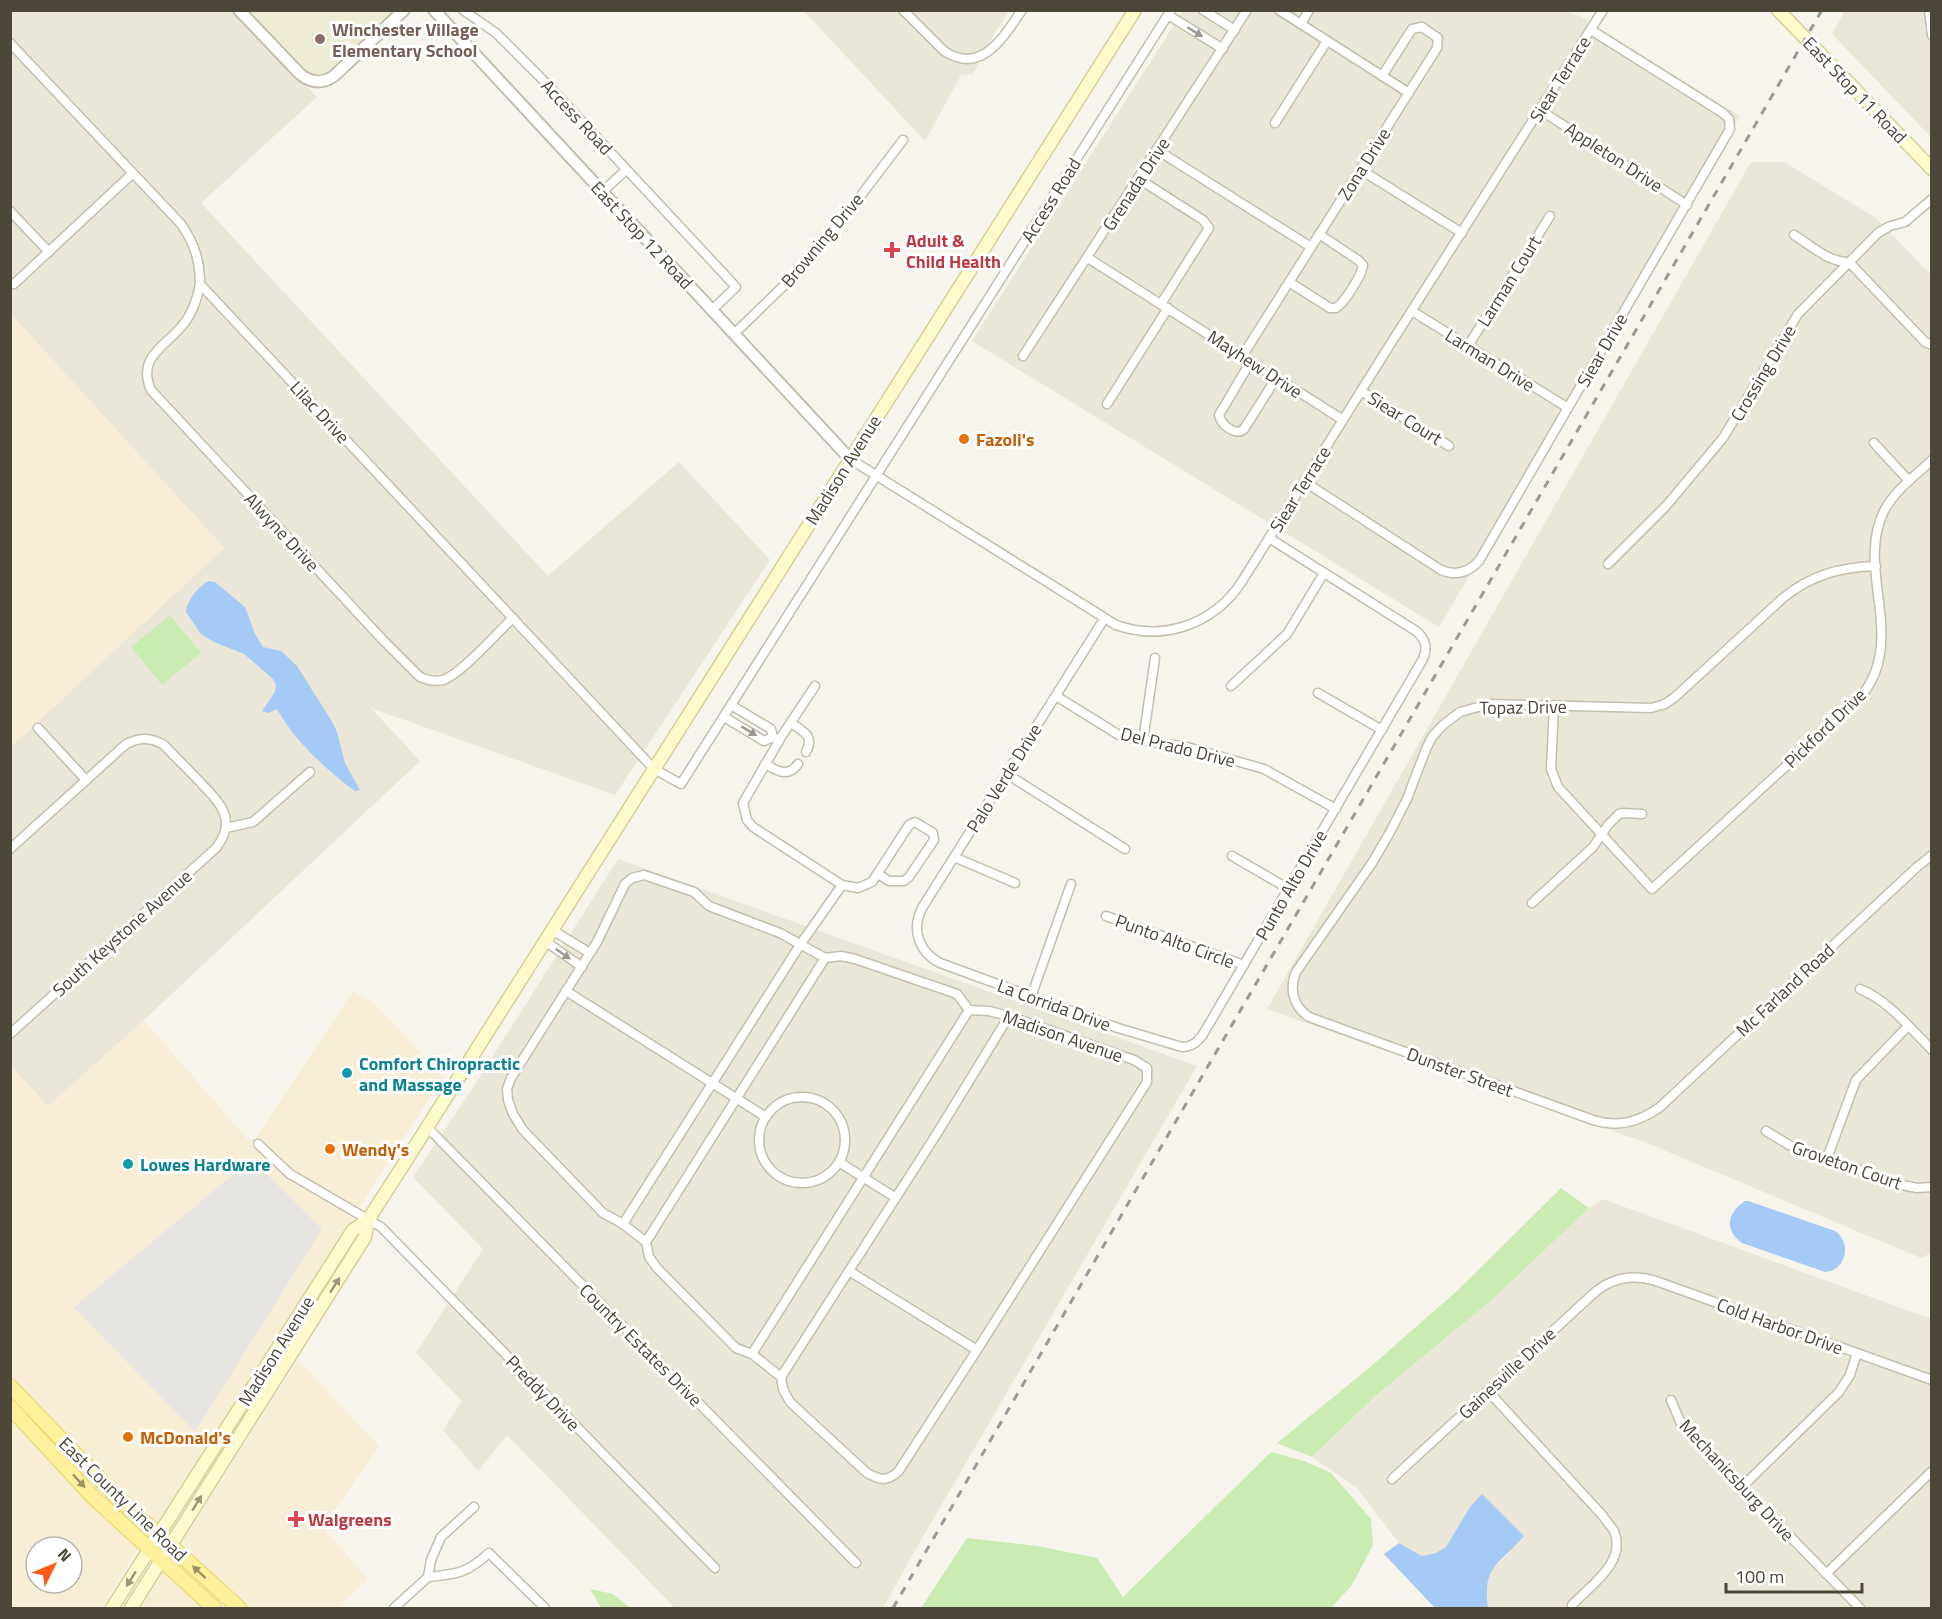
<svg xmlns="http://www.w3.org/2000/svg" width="1942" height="1619" font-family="'Titillium Web',sans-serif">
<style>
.residential{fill:#eae7d9}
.commercial{fill:#f8eed6;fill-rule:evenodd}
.education{fill:#f0ecd4}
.green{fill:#caecb2}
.parking{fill:#e8e6e2}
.water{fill:#a5caf5}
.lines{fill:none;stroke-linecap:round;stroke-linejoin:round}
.minor-casing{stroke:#c3bead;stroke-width:11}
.tertiary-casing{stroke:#c3bead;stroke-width:14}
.secondary-casing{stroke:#d8d099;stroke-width:15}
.primary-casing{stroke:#ebd564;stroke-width:16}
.minor{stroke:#fff;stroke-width:8}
.tertiary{stroke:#fff;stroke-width:10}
.secondary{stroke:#fffacc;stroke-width:12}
.primary{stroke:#fff09b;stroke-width:14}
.rail{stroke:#9a9a9a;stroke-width:3;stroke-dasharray:8 8;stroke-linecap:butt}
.oneway{fill:#9c9992}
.oneway2{fill:#9c977b}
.oneway3{fill:#9c9265}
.education-dot{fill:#8d6e63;stroke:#fff;stroke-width:2}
.health-dot{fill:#e0444e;stroke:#fff;stroke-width:2}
.food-dot{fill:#e8710a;stroke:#fff;stroke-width:2}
.culture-dot{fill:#0f9aa8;stroke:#fff;stroke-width:2}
.labels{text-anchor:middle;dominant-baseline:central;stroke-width:6;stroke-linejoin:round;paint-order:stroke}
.education-label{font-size:18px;font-weight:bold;fill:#785e54;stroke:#fff;text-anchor:start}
.street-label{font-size:18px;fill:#4b4638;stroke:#fff}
.health-label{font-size:18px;font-weight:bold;fill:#be3a42;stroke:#fff;text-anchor:start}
.food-label{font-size:18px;font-weight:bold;fill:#c56008;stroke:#fff;text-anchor:start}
.culture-label{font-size:18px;font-weight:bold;fill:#0d838f;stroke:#fff;text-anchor:start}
</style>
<rect width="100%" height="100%" fill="#f6f4eb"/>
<!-- residential -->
<g class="residential">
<polygon points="11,11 234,11 317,97 201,203 548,576 679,462 770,560 615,795 371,708 420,761 144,1020 48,1107 11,1066 11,747 224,548 11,314"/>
<polygon points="804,11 1009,11 990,41 973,74 961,75 925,141"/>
<polygon points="1183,11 1563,11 1580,16 1740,116 1439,627 972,341"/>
<polygon points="1845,11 1931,11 1931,137 1832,34"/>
<polygon points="1751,162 1784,162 1876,218 1931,275 1931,1253 1921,1258 1647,1143 1267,1009"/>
<polygon points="618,859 1197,1066 913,1554 883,1608 675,1608 507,1435 478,1471 443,1430 462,1401 416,1353 483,1249 413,1177 470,1092"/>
<polygon points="1603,1199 1931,1319 1931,1608 1488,1608 1485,1587 1490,1571 1509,1553 1457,1530 1446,1547 1436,1553 1422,1556 1399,1543 1357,1488 1312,1457 1384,1389 1493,1299 1589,1208"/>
</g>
<!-- commercial -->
<g class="commercial">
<polygon points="11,314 224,548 11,747"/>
<polygon points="353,991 374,1003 443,1077 156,1525 11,1383 11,1066 48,1106 144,1020 249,1141 256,1138"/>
<polygon points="298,1360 379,1446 323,1528 368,1579 337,1608 243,1608 178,1548"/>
<path d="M10 1416 138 1549 102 1608H11ZM36 1547H72V1583H36Z"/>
<polygon points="163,1567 203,1608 139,1608"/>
</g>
<!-- education -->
<polygon class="education" points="250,11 395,11 329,72 321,74 311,74 303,67"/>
<!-- green -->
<g class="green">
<polygon points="170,615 201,653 162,685 131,647"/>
<polygon points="1561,1188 1589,1208 1493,1299 1379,1393 1312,1457 1277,1443 1369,1368 1458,1290"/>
<polygon points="1271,1452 1304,1461 1331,1473 1371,1519 1373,1545 1352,1585 1331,1608 921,1608 967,1538 1037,1546 1097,1558 1123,1597"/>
<polygon points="590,1589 613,1594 630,1608 601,1608"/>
</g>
<!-- parking -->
<polygon class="parking" points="252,1159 322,1229 195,1432 74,1307"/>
<!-- water -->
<g class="water">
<path d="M209 581 215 582 245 607 255 634 263 647 281 651 297 666 333 723 337 732 345 763 360 790 355 791C327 771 293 739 277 709L268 713 262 711 275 692 276 685 273 679 244 654 214 642 201 634 186 612C187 601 198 586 209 581Z"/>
<path d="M1745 1201H1748L1835 1231C1853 1244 1845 1271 1825 1272L1742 1243C1724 1230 1727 1213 1745 1201Z"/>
<path d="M1482 1494 1524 1536C1499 1565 1482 1566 1488 1608H1435L1384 1554 1399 1543 1422 1556 1436 1553 1446 1547 1470 1507Z"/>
</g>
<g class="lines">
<defs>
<g id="minor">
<polyline points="463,10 496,33 547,84 736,287 712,310"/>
<path d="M903 10 944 51C982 76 1004 36 1022 10"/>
<polyline points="1203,10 1235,30"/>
<polyline points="1279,10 1409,93"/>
<polyline points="1929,10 1932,35"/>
<polyline points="1168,15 1223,49"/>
<polyline points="1301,24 1309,10"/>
<path d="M10 43 181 224C194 243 200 260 200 284L654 769 681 784 1171 10"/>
<polyline points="1540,110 1687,205"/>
<polyline points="1275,123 1327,41"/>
<polyline points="1157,150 1311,247"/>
<polyline points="1361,170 1462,233"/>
<polyline points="1139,179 1203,220 1209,228 1161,304"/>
<polyline points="602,192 626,170"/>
<polyline points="10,211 49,252"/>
<path d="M1794 235C1812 246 1828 262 1849 262L1925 342 1932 345"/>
<polyline points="1088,258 1343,420"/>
<path d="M1289 282 1330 308H1336C1345 302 1362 275 1363 265L1358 260 1319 234"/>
<polyline points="14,284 133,173"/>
<path d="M200 284C197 300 192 315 181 327 163 348 137 358 151 390L381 638 420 677C427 680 435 682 443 680 460 675 498 632 513 618"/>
<polyline points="1412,311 1568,408"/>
<polyline points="734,334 800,270 831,235 903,140"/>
<polyline points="1468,346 1550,216"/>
<polyline points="1243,355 1437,48 1438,38 1422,27 1412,29 1382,76"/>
<polyline points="1023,356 1247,10"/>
<path d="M1251 361 1219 415C1221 425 1236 437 1244 429L1277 377"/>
<polyline points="1361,391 1449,446"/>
<polyline points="1107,404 1168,308"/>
<polyline points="1874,443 1909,481"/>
<path d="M850 459 1116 625C1164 642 1213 624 1241 583L1386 351 1603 10"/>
<path d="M1305 482 1441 570C1455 576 1468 573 1479 561L1730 129 1729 119 1723 113 1591 30"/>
<polyline points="1608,564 1666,506 1723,438 1798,314 1878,233 1890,226 1905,222 1932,199"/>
<path d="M1876 566C1841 567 1811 575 1783 598L1675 697 1665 704 1651 708 1489 704 1460 712 1443 725 1432 737 1426 749 1407 799 1389 834 1372 863 1296 972C1289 989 1293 1006 1309 1017L1593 1120C1618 1128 1639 1122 1660 1107L1917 867 1932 855"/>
<path d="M1104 619 922 908C911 930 919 952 940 963L1118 1028 1182 1047C1191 1047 1196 1043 1202 1036L1423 659C1428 648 1425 638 1416 631L1269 538"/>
<polyline points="1231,686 1287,634 1324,573"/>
<polyline points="1318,693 1382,730"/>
<polyline points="1056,696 1119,735 1133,739 1187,747 1264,769 1336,809"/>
<polyline points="731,705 771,729 773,737"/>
<path d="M1554 705 1551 769 1558 787 1652 889 1857 701C1911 643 1854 571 1884 511 1895 490 1915 476 1932 460"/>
<polyline points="724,717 764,741 773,737 779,740 815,686"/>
<path d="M791 723C803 731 815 736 806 752"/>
<polyline points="38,728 86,780"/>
<polyline points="1143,741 1155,658"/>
<path d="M765 764C777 771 788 778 798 764"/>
<polyline points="1007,774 1125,849"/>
<polyline points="226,828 253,822 310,772"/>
<path d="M10 849 125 745C138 737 151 737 164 745 175 757 187 768 198 780 218 801 239 819 216 848L10 1034"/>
<polyline points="1232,856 1289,889"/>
<polyline points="954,857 1015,883"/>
<path d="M644 875 694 892 709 906 780 933 825 958 841 956 855 959 957 994 969 1010 989 1011 1009 1016 1134 1060 1147 1068V1082L977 1350 898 1472C886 1482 880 1480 867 1473L790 1402 783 1389 781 1377 752 1354 736 1348 658 1269 649 1257 646 1242 623 1224 603 1213 523 1130 513 1114 508 1100 507 1089 511 1078 597 942 625 884 632 878Z"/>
<polyline points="842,885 858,888 872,882 909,825 915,822 933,833 934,840 909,877 904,881 889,881 878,874"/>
<polyline points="1532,903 1593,847 1608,825 1619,814 1623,813 1642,814"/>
<polyline points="1106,916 1244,965"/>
<polyline points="552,930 590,953"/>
<polyline points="545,941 582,967"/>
<path d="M1860 989C1889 1001 1910 1028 1932 1050"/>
<polyline points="566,991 766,1117"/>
<polyline points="1031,997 1071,884"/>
<circle cx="802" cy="1140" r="43"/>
<polyline points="427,1127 856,1563"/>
<polyline points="1766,1131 1789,1145 1902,1185 1917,1188 1932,1187"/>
<polyline points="258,1144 290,1174 381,1227 715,1568"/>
<polyline points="1827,1158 1856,1080 1908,1026"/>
<polyline points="839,1162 896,1198"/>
<polyline points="623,1224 800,945 842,885 753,827 747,820 743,803 780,739"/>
<polyline points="646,1242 825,958"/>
<polyline points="849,1271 977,1350"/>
<polyline points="752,1354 969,1010"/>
<polyline points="781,1377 936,1135 1009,1016"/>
<path d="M1488 1391 1603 1516C1606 1521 1611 1526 1614 1531 1627 1562 1591 1585 1572 1605"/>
<polyline points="1671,1400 1682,1426 1860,1608"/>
<path d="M1392 1479 1593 1294C1611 1278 1633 1274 1656 1281L1932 1380"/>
<polyline points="1742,1487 1839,1392 1850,1375 1857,1353"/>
<polyline points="1826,1574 1932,1471"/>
<path d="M428 1577C458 1574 467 1573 489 1553L545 1608"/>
<polyline points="394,1608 428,1577 431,1560 441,1537 474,1507"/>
</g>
<g id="tertiary">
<path d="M239 10 300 74C311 83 322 84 334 76L404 10"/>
<polyline points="434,10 850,459"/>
</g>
<g id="secondary">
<polyline points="1778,10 1932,169"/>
<polyline points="112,1608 353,1230 368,1220 402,1167 1135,10"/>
<polyline points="131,1608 365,1237 368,1220"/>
</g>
<g id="primary">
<polyline points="10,1386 116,1496 239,1608"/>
<polyline points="10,1407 92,1496 214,1608"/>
</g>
</defs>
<!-- minor casing -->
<use href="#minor" class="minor-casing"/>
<!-- tertiary casing -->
<use href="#tertiary" class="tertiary-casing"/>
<!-- secondary casing -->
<use href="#secondary" class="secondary-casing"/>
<!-- primary casing -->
<use href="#primary" class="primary-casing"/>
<!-- minor -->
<use href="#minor" class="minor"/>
<!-- tertiary -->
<use href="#tertiary" class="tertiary"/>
<!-- secondary -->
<use href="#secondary" class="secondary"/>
<!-- primary -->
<use href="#primary" class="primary"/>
<!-- rail -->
<polyline class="rail" points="893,1608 1822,10"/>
</g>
<!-- one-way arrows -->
<defs><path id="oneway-solid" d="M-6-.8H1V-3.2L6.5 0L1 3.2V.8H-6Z" transform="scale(1.5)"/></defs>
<g class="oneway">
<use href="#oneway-solid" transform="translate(1195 32) rotate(32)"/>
<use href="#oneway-solid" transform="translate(749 731) rotate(31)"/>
<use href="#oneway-solid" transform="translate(563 954) rotate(35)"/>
</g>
<g class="oneway2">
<use href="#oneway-solid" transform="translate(335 1285) rotate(-58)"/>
<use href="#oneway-solid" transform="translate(197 1503) rotate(-58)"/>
<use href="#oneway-solid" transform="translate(131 1579) rotate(122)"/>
</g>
<g class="oneway3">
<use href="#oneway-solid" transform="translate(79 1481) rotate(47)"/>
<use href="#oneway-solid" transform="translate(199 1572) rotate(-137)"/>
</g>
<!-- markers -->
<circle class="education-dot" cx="320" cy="39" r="6"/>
<g class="health-dot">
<path d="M889 241h6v6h6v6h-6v6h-6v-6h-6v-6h6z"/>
<path d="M293 1510h6v6h6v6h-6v6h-6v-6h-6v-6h6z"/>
</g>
<g class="food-dot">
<circle cx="964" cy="439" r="6"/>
<circle cx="330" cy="1149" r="6"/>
<circle cx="128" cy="1437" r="6"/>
</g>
<g class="culture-dot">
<circle cx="347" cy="1073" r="6"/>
<circle cx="128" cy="1164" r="6"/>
</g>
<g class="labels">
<!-- education labels -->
<g class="education-label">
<text x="332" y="29">Winchester Village<tspan x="332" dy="21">Elementary School</tspan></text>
</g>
<!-- street labels -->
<g class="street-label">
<text transform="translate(1560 79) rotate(-58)">Siear Terrace</text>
<text transform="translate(1855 90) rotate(46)">East Stop 11 Road</text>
<text transform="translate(577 117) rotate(47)">Access Road</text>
<text transform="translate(1614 157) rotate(33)">Appleton Drive</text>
<text transform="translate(1364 164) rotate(-58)">Zona Drive</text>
<text transform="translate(1136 184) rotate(-57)">Grenada Drive</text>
<text transform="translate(1051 200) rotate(-58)">Access Road</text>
<text transform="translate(642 235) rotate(47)">East Stop 12 Road</text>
<text transform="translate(822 240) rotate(-50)">Browning Drive</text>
<text transform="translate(1509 281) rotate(-58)">Larman Court</text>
<text transform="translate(1602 350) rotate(-60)">Siear Drive</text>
<text transform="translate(1490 360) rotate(32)">Larman Drive</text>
<text transform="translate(1255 364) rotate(33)">Mayhew Drive</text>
<text transform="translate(1763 373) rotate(-59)">Crossing Drive</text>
<text transform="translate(320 412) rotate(47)">Lilac Drive</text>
<text transform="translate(1405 418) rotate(32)">Siear Court</text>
<text transform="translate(843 470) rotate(-58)">Madison Avenue</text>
<text transform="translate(1300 489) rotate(-58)">Siear Terrace</text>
<text transform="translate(282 532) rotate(47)">Alwyne Drive</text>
<text transform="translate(1523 707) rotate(-1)">Topaz Drive</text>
<text transform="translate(1825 728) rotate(-44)">Pickford Drive</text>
<text transform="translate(1178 747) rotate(14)">Del Prado Drive</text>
<text transform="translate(1004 778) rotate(-58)">Palo Verde Drive</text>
<text transform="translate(1291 885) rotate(-60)">Punto Alto Drive</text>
<text transform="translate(122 933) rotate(-42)">South Keystone Avenue</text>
<text transform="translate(1175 941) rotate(20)">Punto Alto Circle</text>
<text transform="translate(1785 990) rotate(-43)">Mc Farland Road</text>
<text transform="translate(1054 1005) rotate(20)">La Corrida Drive</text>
<text transform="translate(1063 1036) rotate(19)">Madison Avenue</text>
<text transform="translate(1460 1072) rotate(20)">Dunster Street</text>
<text transform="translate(1847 1165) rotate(19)">Groveton Court</text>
<text transform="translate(1780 1326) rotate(20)">Cold Harbor Drive</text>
<text transform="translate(641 1345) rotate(45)">Country Estates Drive</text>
<text transform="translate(276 1351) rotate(-58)">Madison Avenue</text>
<text transform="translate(1507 1373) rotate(-43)">Gainesville Drive</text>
<text transform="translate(543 1393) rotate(46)">Preddy Drive</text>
<text transform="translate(1737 1480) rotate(47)">Mechanicsburg Drive</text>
<text transform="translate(123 1499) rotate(44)">East County Line Road</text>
</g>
<!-- health labels -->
<g class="health-label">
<text x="906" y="240">Adult &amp;<tspan x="906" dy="21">Child Health</tspan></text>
<text x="308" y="1519">Walgreens</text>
</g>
<!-- food labels -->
<g class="food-label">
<text x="976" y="439">Fazoli's</text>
<text x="342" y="1149">Wendy's</text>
<text x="140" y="1437">McDonald's</text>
</g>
<!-- culture labels -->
<g class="culture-label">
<text x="359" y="1063">Comfort Chiropractic<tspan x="359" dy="21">and Massage</tspan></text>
<text x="140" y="1164">Lowes Hardware</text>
</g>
</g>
<!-- border -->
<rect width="1942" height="1619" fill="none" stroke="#4b4638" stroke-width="24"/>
<!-- north arrow -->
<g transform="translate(54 1565) rotate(47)"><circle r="28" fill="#ffffff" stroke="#b7b5af" stroke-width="1.5"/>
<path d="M0-4.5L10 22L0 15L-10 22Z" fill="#ff5b19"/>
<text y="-9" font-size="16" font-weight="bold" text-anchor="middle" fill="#4b4638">N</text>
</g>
<!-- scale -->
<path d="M1726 1583v9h136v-9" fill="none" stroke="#4b4638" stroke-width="3"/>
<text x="1735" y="1583" font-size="18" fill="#4b4638" stroke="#ffffff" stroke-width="4.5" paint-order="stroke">100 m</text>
</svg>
